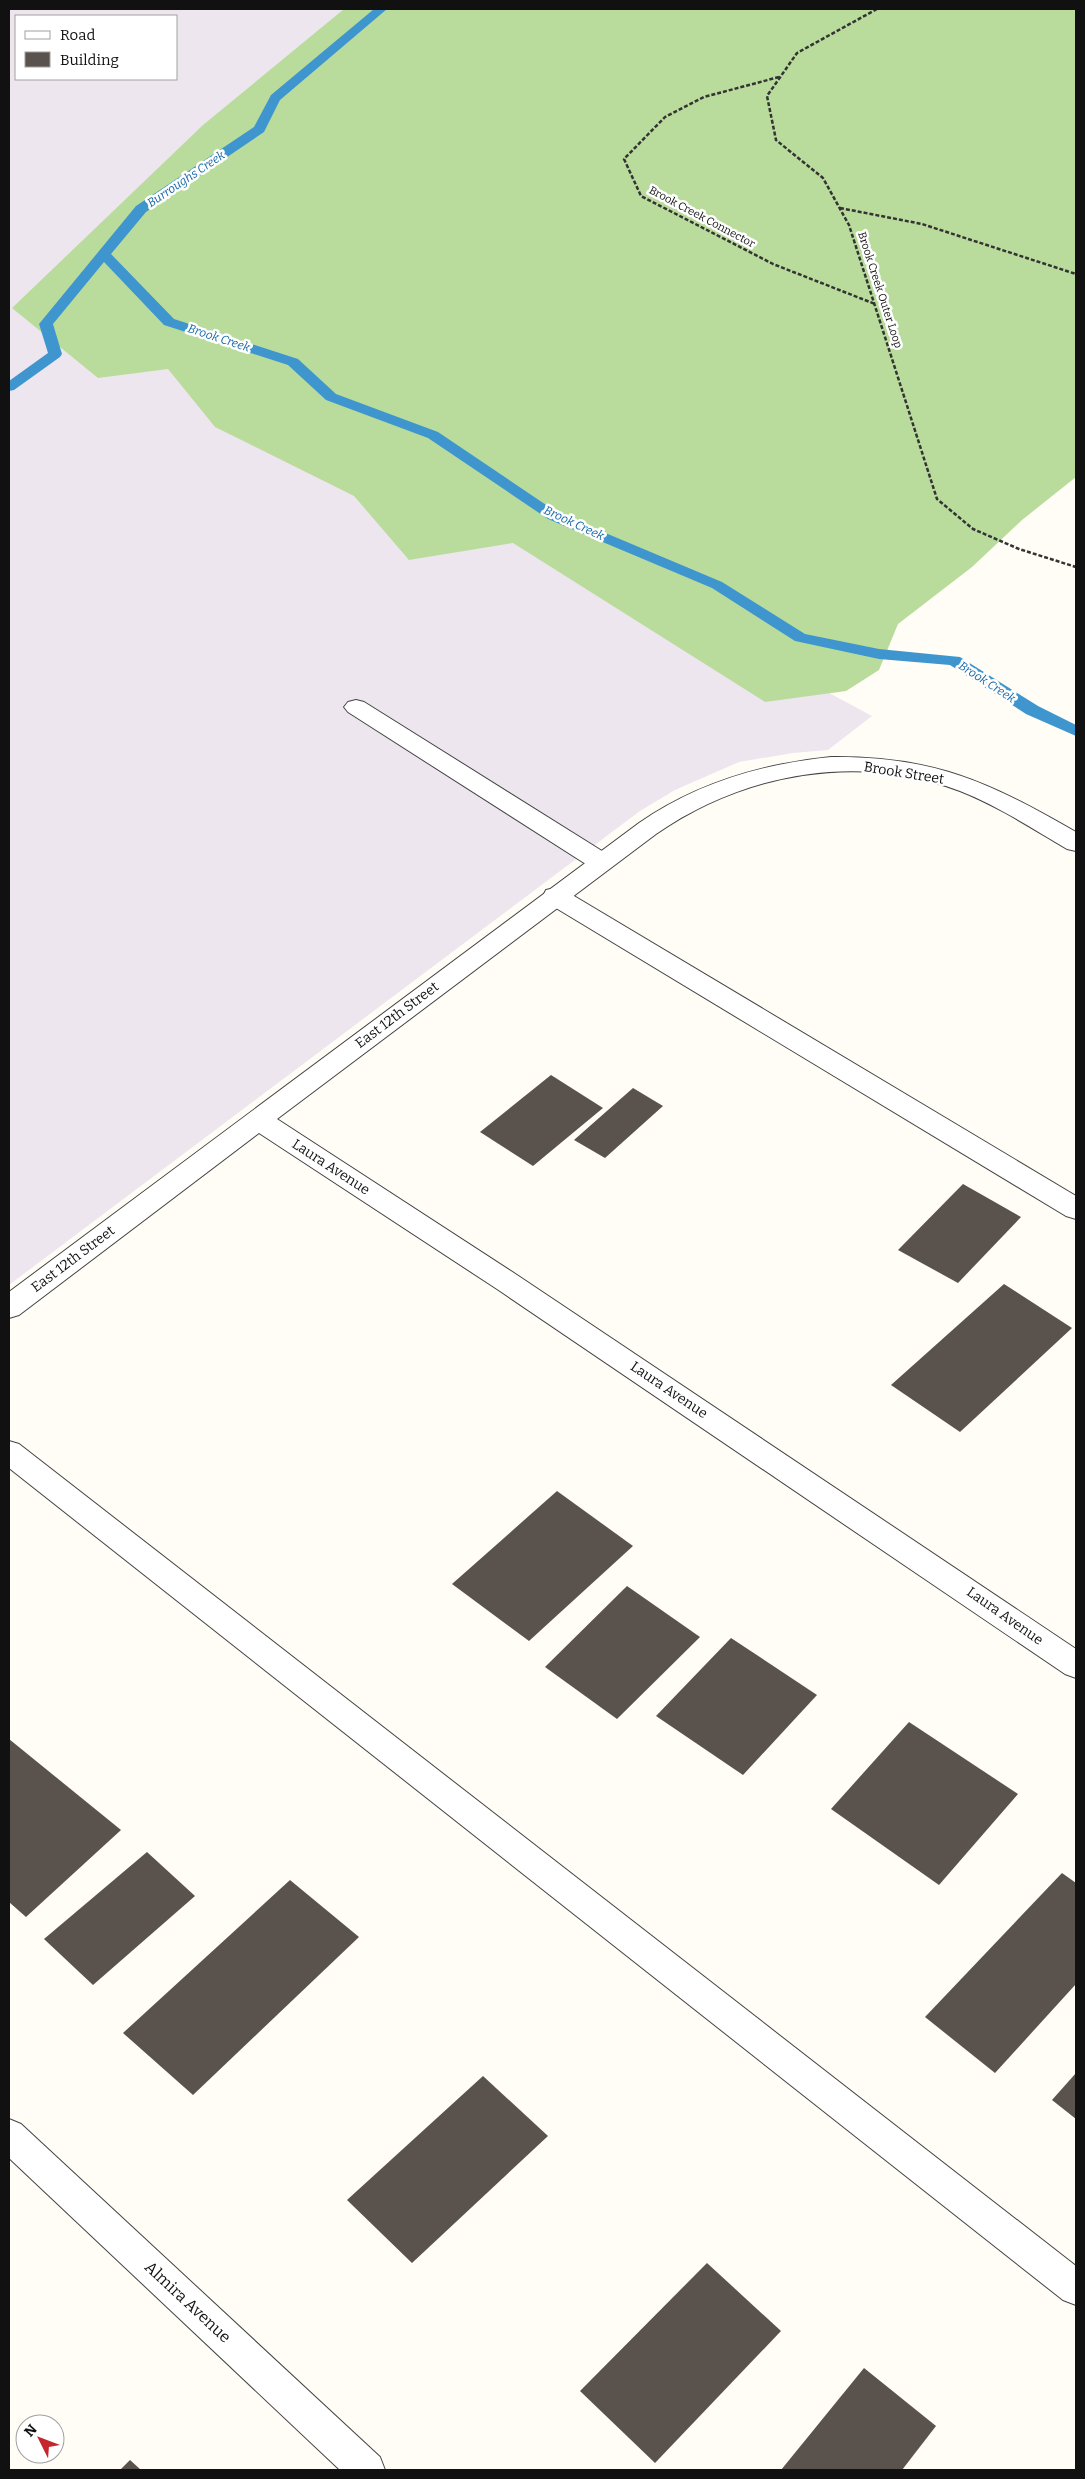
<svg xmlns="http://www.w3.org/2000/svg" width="1085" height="2479" font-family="Bitter,serif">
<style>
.industrial{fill:#eee6ef;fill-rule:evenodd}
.forest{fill:#b9dc9c}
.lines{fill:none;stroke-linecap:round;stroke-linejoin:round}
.stream{fill:#3f96cf;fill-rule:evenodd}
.building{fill:#5a524d}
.service-casing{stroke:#444;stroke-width:2}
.minor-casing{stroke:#444;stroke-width:2}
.path{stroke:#333;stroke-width:2.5;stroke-dasharray:4 2;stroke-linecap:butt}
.service{fill:#fff;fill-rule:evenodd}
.minor{fill:#fff;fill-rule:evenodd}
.labels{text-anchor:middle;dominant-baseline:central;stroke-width:5;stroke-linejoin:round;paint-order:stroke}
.far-street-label{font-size:11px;fill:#111;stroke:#fff}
.far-water-label{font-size:12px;font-style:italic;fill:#1768a6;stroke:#fff}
.street-label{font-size:14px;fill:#111;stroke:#fff}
.near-street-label{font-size:16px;fill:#111;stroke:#fff}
</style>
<rect width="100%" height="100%" fill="#fffdf5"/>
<!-- industrial -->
<path class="industrial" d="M9 9H443L120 313 872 716 828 750 793 753 739 762 675 790 640 811 9 1285ZM16 16H176V79H16Z"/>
<!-- forest -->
<polygon class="forest" points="344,9 1076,9 1076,477 1022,520 972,567 898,624 879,670 846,691 765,702 513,543 409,560 354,496 215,427 168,369 98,378 12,308 203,125"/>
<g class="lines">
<!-- stream -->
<polygon class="stream" points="374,9 387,9 280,100 264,132 146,212 111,254 174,319 298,359 336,394 438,432 558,513 722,582 805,634 879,649 960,657 1038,706 1076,725 1076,736 1026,714 950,665 879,659 795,641 712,588 548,519 428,438 326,400 288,365 164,325 104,262 53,324 62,354 60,357 14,390 9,391 9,381 48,353 39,324 136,206 254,127 271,95"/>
</g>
<!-- building -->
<g class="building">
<polygon points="551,1075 603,1108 533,1166 480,1132"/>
<polygon points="633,1088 663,1106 605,1158 574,1140"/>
<polygon points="963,1184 1021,1217 958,1283 898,1250"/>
<polygon points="1004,1284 1072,1328 960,1432 891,1385"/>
<polygon points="557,1491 633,1546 529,1641 452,1584"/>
<polygon points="627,1586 700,1637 617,1719 545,1667"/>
<polygon points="731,1638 817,1695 743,1775 656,1716"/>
<polygon points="909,1722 1018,1794 939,1885 831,1809"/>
<polygon points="9,1739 121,1830 26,1917 9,1902"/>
<polygon points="147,1852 195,1896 93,1985 44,1939"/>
<polygon points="1062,1873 1076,1883 1076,1984 995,2073 925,2017"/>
<polygon points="290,1880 359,1937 193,2095 123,2033"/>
<polygon points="1076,2073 1076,2119 1052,2100"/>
<polygon points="483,2076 548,2136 412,2263 347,2200"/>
<polygon points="707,2263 781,2331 655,2463 580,2391"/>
<polygon points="864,2368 936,2426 902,2470 781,2470"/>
<polygon points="130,2460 141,2470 120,2470"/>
</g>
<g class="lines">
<defs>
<g id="service">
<polygon points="356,700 364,702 610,856 613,862 610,868 601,870 592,868 348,712 344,707 348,702"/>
<polygon points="555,888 564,890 1076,1196 1076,1219 1066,1216 546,902 543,896 546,890"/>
<polygon points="9,1441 19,1444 1076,2266 1076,2305 1063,2300 9,1468"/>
</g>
<g id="minor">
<path d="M831 757C934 756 989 782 1076 832V851L1067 849C1033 829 998 806 960 791 858 752 744 773 656 834L277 1119 517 1275 1076 1649V1678L1065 1674 497 1289 259 1133 19 1315 9 1318V1292L639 823C697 783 761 764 831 757Z"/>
<polygon points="9,2119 21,2124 380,2457 385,2470 340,2470 9,2158"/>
</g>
</defs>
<!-- service casing -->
<use href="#service" class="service-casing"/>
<!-- minor casing -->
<use href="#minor" class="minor-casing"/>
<!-- path -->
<g class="path">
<polyline points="877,9 797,53 767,96 776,140 823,178 849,225 937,499 973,529 1019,549 1076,567"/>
<polyline points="779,77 704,97 665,117 624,159 641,196 773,264 875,304"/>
<polyline points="840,208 922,224 1076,274"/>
</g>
<!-- service -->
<use href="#service" class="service"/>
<!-- minor -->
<use href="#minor" class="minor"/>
</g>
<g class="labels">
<!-- far-street labels -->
<g class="far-street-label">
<text transform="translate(702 217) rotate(28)">Brook Creek Connector</text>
<text transform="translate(880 290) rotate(72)">Brook Creek Outer Loop</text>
</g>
<!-- far-water labels -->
<g class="far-water-label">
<text transform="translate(186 179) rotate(-34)">Burroughs Creek</text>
<text transform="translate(219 338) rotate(18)">Brook Creek</text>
<text transform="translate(574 523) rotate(25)">Brook Creek</text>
<text transform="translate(987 682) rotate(33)">Brook Creek</text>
</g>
<!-- street labels -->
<g class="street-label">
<text transform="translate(904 773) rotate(9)">Brook Street</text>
<text transform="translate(397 1015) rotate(-37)">East 12th Street</text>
<text transform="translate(331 1167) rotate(33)">Laura Avenue</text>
<text transform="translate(73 1259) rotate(-37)">East 12th Street</text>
<text transform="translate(669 1390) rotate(34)">Laura Avenue</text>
<text transform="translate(1005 1616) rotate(35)">Laura Avenue</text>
</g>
<!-- near-street labels -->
<g class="near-street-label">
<text transform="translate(188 2302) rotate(43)">Almira Avenue</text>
</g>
</g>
<!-- border -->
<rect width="1085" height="2479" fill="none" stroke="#111111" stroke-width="20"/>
<!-- legend -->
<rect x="15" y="15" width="162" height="65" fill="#ffffff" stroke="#a0a0a0"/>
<rect x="25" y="31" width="25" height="8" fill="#ffffff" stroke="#a0a0a0"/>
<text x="60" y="40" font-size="15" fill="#111111">Road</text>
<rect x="25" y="52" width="25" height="15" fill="#5a524d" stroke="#a0a0a0"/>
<text x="60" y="65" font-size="15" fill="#111111">Building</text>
<!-- north arrow -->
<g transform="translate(40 2439) rotate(312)"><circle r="24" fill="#ffffff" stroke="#a0a0a0"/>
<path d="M0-4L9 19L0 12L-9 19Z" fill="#c4262e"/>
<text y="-8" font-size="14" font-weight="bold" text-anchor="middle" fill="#111111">N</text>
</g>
</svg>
